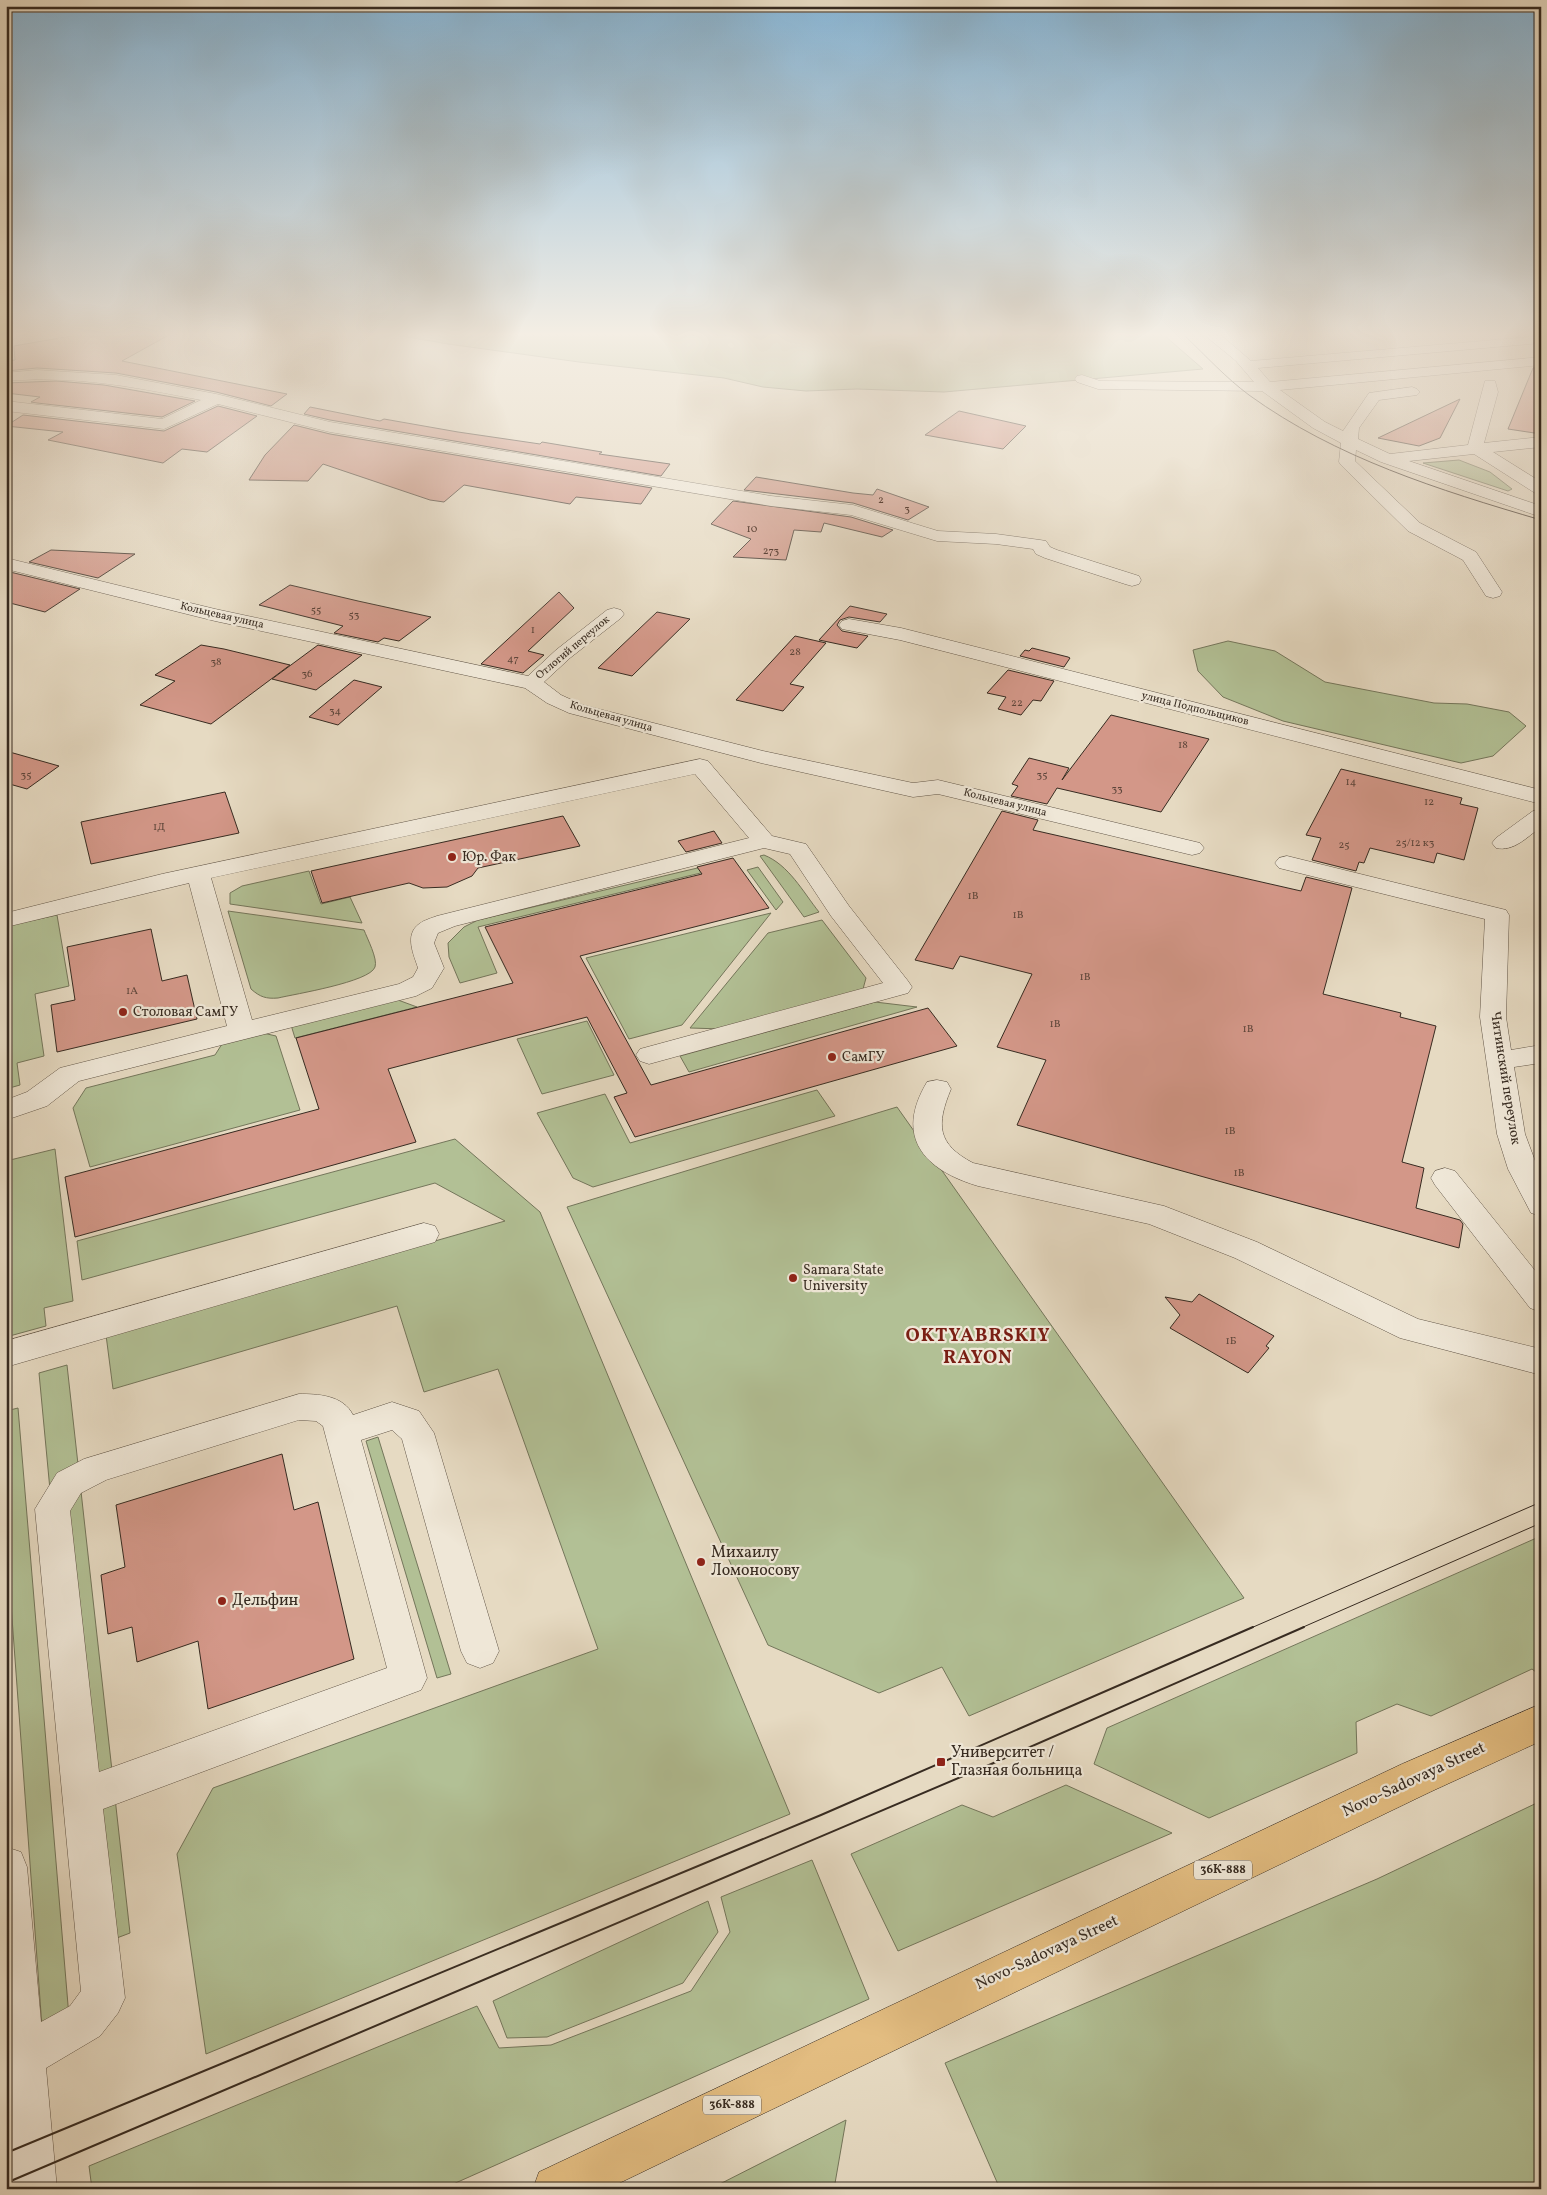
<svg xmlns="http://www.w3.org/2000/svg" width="1547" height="2195" font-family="Vollkorn,serif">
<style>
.green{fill:#b2c095;stroke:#74765b}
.building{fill:#d39788;stroke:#372b21}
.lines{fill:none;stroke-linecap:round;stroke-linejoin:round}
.minor-casing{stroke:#635749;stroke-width:1}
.major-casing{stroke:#372b21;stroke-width:1}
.minor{fill:#efe7d7;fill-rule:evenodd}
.major{fill:#e3bd81;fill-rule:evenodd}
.tram-far1{stroke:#372b21;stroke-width:1}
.tram{stroke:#372b21;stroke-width:2}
.poi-dot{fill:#8f2418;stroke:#efe7d7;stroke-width:2}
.labels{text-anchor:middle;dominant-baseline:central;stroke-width:4.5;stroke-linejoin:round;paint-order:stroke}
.number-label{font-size:11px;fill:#5e463b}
.far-street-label{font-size:11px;fill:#372b21;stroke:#efe7d7}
.shield{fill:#efe7d7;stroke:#6e6358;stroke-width:1}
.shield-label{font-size:12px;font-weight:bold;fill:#372b21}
.poi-label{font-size:14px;fill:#372b21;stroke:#efe7d7;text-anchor:start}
.street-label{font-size:14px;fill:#372b21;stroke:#efe7d7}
.near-poi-label{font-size:16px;fill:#372b21;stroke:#efe7d7;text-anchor:start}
.near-street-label{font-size:16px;fill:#372b21;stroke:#efe7d7}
.district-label{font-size:19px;font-weight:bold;letter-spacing:1px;fill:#7a1f14;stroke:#efe7d7}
</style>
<rect width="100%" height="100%" fill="#e6dac2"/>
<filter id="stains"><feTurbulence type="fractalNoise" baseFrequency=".004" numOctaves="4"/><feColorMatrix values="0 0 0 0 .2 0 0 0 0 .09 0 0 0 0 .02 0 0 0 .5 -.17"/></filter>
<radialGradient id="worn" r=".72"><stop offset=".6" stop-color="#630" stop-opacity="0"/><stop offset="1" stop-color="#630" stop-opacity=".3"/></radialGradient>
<!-- green -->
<g class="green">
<polygon points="402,336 1165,336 1203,369 944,392 857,389 806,391 763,387 724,378 579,362 448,344"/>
<polygon points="1459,460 1490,472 1512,489 1508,491 1423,463"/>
<polygon points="1228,641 1275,651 1325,682 1434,703 1467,704 1509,712 1526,726 1493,756 1461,763 1283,721 1223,697 1198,671 1193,650"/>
<path d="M764 855C789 865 803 892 819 912L804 917 760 856Z"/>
<polygon points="710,865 713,870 478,927 497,973 460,983 449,957 448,943 464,927 478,920"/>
<polygon points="758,867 783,902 776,910 747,870"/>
<polygon points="309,871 321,904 350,897 362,923 230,904 230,893 242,886"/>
<path d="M228 911 364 930C367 938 378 959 375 967 370 982 295 994 278 998 266 999 260 997 251 989Z"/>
<polygon points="771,913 682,1025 629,1039 586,958"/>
<polygon points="57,915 69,986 35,994 44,1056 17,1063 20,1085 6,1089 6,926"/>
<polygon points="822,920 866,978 863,989 723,1029 690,1028 768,933"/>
<polygon points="398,1000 417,1007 295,1038 291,1025"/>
<polygon points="875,1002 917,1007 689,1072 680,1056"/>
<polygon points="587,1021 614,1075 542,1094 517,1039"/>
<polygon points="263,1033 276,1036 300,1110 90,1167 73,1108 86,1088 215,1055 222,1044"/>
<polygon points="817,1090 835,1116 593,1187 573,1178 537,1113 605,1094 630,1143"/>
<polygon points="897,1107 1244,1598 969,1716 942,1667 879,1693 768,1645 567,1207"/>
<polygon points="455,1139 540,1212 790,1814 206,2054 177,1854 213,1788 598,1649 498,1369 424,1392 397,1306 113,1389 106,1335 505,1221 435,1183 82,1280 77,1241"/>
<polygon points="55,1149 73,1301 44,1308 46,1326 6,1337 6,1161"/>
<polygon points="67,1365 130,1933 93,1947 39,1373"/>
<polygon points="18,1408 69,2017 42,2027 6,1536 6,1411"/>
<polygon points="378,1437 451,1674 437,1678 366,1441"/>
<polygon points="1541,1536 1541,1676 1532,1669 1431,1716 1397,1704 1356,1722 1357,1753 1209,1818 1094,1764 1107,1728"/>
<polygon points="1066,1785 1172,1833 898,1951 851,1854 962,1805 993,1817"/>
<polygon points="1541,1801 1541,2189 1000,2189 945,2063 1377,1879"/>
<polygon points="812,1860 869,1999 442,2189 92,2189 89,2166 477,2006 499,2048 551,2045 691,1991 730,1932 721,1897"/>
<polygon points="708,1901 718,1932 683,1983 547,2037 507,2038 493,2001"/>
<polygon points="846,2120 834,2189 710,2189"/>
</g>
<!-- building -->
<g class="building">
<polygon points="71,336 167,336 122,361 287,394 271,406 216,392 116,373 37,368 6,371 6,361 15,360 14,346"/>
<polygon points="1541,367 1541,434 1508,429 1533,368"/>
<polygon points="56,381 104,385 195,401 162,417 37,403 31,402 40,397 6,393 6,383"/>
<polygon points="1460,399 1440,438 1419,446 1378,438"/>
<polygon points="218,406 257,416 207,452 182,449 163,463 48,440 63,432 6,426 23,415 164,431"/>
<polygon points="310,407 380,421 384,419 458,432 540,444 542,442 602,452 599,454 670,464 661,476 330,420 304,414"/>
<polygon points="959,411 1026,426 1003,449 925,435"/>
<polygon points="294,425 330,434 652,488 641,504 576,497 570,504 464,485 444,502 430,500 323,464 308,481 249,480 265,455"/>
<polygon points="756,477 853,493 873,495 877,489 929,507 908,520 853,503 744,490"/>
<polygon points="733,501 851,517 893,530 882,537 824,523 821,532 794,530 786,560 733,557 751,539 711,524"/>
<polygon points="51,550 135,554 98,578 29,562"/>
<polygon points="10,572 80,589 45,612 6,602 6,574"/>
<polygon points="290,585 358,601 431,617 399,641 384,638 378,642 334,633 343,626 259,605"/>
<polygon points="559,592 574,608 528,651 544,655 523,673 481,664"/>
<polygon points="850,606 887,614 880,622 849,617 840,620 837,625 842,631 868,636 857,648 819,640"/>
<polygon points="657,612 690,619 632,676 598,668"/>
<polygon points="795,636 826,643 790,684 804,687 783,711 736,700"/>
<polygon points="201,645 224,649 290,665 211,724 140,705 175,681 155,675"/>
<polygon points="318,645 362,655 316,690 272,679"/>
<polygon points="1032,648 1068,657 1070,658 1064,667 1020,656 1025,650 1029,651"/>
<polygon points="1008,670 1054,681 1041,701 1033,700 1021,715 998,709 1006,697 987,693"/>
<polygon points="354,680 382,687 338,725 309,717"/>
<polygon points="1111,715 1209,739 1161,812 1057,788 1047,804 1011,796 1018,786 1012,784 1029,758 1069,768 1062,780"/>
<polygon points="6,751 59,766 27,789 6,783"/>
<polygon points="1341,769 1462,798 1460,804 1478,808 1464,860 1437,853 1434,863 1370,848 1364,863 1359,862 1356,871 1312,860 1321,838 1306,835"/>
<polygon points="225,792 239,833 91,864 81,822"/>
<polygon points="1002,811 1038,820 1033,830 1301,891 1306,877 1352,888 1323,994 1401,1013 1400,1017 1436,1026 1402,1162 1424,1168 1416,1208 1460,1220 1463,1224 1459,1248 1017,1125 1046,1060 997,1047 1032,974 960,956 953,969 915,960"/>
<polygon points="563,816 580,846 478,868 472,876 447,887 423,888 409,883 322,903 311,871"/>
<polygon points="714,831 722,843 686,852 678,841"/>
<polygon points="733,858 769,908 580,956 651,1085 928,1008 957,1046 635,1137 614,1097 627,1093 587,1017 388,1069 416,1142 75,1237 65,1177 319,1109 296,1038 513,983 485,927 702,874 697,867"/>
<polygon points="151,929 162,981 187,975 197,1019 57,1052 51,1005 75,1000 67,947"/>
<polygon points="1199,1294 1274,1336 1266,1346 1269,1348 1248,1373 1170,1328 1180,1315 1165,1297 1192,1302"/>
<polygon points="282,1454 294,1510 318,1502 354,1659 208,1709 198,1641 137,1662 132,1627 108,1634 101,1575 125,1567 116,1505"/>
</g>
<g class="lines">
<defs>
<g id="minor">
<polygon points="1206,336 1222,336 1251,361 1541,336 1541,343 1258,368 1270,382 1541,357 1541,365 1280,390 1325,422 1343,431 1369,393 1412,387 1417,389 1420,392 1417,395 1379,400 1359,428 1358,439 1390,454 1468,445 1482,392 1485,381 1495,381 1498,392 1484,443 1541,437 1541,447 1493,452 1541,482 1541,494 1535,493 1474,454 1409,461 1541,506 1541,517 1381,462 1356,450 1355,461 1420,523 1476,552 1502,592 1500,596 1493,598 1486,596 1463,560 1408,531 1341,465 1339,462 1341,443 1313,428 1262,391 1098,389 1077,382 1075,379 1077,376 1082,375 1100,381 1254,382 1236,361"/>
<path d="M37 370 116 375 216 394 330 422 771 496 853 505 938 531 996 534 1040 540 1046 541 1050 547 1057 550 1139 576 1141 580 1139 584 1132 586 1125 584 1045 558 1036 554 1033 549 996 544 937 541 851 515 771 506 330 432 218 404 164 429 6 411V401L162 419 201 400C135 387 74 375 6 381V373Z"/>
<polygon points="6,558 215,609 528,676 556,650 607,610 614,608 621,610 624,614 621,618 570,658 544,682 561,695 583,705 763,751 913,783 938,780 1200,843 1204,848 1200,853 1192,855 938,794 913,797 761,763 569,713 547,703 525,688 215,621 6,569"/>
<polygon points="849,619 901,628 1541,790 1541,804 900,640 842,629 839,625 842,621"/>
<path d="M700 759 708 761 772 836 806 844 849 906 908 981 912 987 908 993 649 1064 640 1061 636 1055 640 1049 883 983 831 916 790 854 764 848 455 926 438 933 434 943 444 968 432 988 416 996 79 1081 47 1106 6 1120V1100L27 1092 60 1068 227 1026 189 883 6 927V913L162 874ZM695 774 749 838 437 916C432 918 424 920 419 924 404 935 414 955 418 968L413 977 399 984 252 1020 211 878Z"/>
<path d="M1541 809V827C1527 837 1514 852 1496 848L1492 843 1496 838 1533 811Z"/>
<polygon points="1287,856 1506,910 1509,915 1506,1017 1511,1050 1541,1045 1541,1063 1514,1067 1525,1134 1541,1177 1541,1216 1531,1213 1508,1169 1497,1134 1480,1017 1485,919 1279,868 1275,863 1279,858"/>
<path d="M937 1080 947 1082 951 1089C936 1125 937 1144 973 1163L1164 1206 1257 1242 1418 1319 1541 1349V1375L1400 1338 1235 1258 1149 1224 978 1186C924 1170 894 1137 927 1082Z"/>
<polygon points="1445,1168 1455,1171 1541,1278 1541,1312 1530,1308 1435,1185 1431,1178 1435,1171"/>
<polygon points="424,1223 435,1226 439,1234 435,1242 6,1367 6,1341"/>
<path d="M299 1394C318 1394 343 1395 353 1415L392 1402 419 1411 434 1433 499 1651 493 1663 480 1668 467 1663 461 1651 402 1439 392 1430 361 1440 427 1678 421 1690 103 1809 125 1998 118 2013 100 2036 46 2068 57 2189H11L6 2133V1847L21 1852 27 1867 41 2022 70 2006 81 1991 35 1509 57 1473 84 1459ZM299 1420 316 1421 323 1426 387 1668 99 1772 70 1511 81 1493 106 1480Z"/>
</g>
<polygon id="major" points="1541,1704 1541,1741 1430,1792 607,2189 533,2189 539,2172 1402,1764"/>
</defs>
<!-- minor casing -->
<use href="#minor" class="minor-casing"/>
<!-- major casing -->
<use href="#major" class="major-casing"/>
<!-- minor -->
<use href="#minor" class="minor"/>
<!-- major -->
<use href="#major" class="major"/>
<!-- tram-far1 -->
<g class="tram-far1">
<path d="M1185 336C1206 356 1226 378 1249 395 1336 458 1439 490 1541 520"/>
<polyline points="1251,1628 1541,1502"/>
<polyline points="1301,1628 1541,1523"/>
</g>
<!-- tram -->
<g class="tram">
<polyline points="6,2153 821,1815 1253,1627"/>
<polyline points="6,2183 989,1765 1304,1627"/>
</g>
</g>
<!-- sky -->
<linearGradient id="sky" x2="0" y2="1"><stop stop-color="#88b6d6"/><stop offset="0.52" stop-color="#f4eee4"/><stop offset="1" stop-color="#f4eee4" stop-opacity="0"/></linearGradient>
<rect width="1547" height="643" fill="url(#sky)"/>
<!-- markers -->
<g class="poi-dot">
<circle cx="452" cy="857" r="5"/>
<circle cx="123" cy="1012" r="5"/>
<circle cx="832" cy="1057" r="5"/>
<circle cx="793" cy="1278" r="5"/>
<circle cx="701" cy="1562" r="5"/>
<circle cx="222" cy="1601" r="5"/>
<rect x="936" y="1757" width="10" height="10" rx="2.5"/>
</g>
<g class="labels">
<!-- number labels -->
<g class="number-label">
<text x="881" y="500">2</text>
<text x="907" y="509">3</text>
<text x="752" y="529">10</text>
<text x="771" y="551">273</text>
<text x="316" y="610">55</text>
<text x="354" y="615">53</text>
<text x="533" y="630">1</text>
<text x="795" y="652">28</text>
<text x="513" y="659">47</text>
<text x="216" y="662">38</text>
<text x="307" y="674">36</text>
<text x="1017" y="703">22</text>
<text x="335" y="711">34</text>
<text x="1183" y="745">18</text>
<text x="26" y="775">35</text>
<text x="1042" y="775">35</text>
<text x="1351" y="782">14</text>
<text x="1117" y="789">33</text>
<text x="1429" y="802">12</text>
<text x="159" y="827">1Д</text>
<text x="1415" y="843">25/12 к3</text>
<text x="1344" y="845">25</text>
<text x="973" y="896">1В</text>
<text x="1018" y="915">1В</text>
<text x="1085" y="977">1В</text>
<text x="132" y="991">1А</text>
<text x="1055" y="1024">1В</text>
<text x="1248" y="1029">1В</text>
<text x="1230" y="1131">1В</text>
<text x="1239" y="1173">1В</text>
<text x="1231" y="1341">1Б</text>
</g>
<!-- far-street labels -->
<g class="far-street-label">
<text transform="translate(222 616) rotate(13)">Кольцевая улица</text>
<text transform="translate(573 648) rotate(-40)">Отлогий переулок</text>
<text transform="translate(1195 709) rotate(14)">улица Подпольщиков</text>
<text transform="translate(611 717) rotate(16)">Кольцевая улица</text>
<text transform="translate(1005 803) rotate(14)">Кольцевая улица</text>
</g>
<!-- shield labels -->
<g class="shield">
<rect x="1194" y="1860.5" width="58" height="19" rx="4"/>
<rect x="703" y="2095.5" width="58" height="19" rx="4"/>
</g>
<g class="shield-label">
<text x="1223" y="1870">36К-888</text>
<text x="732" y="2105">36К-888</text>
</g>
<!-- poi labels -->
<g class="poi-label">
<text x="462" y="857">Юр. Фак</text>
<text x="133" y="1012">Столовая СамГУ</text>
<text x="842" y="1057">СамГУ</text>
<text x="803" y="1270">Samara State<tspan x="803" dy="16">University</tspan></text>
</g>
<!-- street labels -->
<g class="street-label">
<text transform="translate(1505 1078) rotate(81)">Читинский переулок</text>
</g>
<!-- near-poi labels -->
<g class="near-poi-label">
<text x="711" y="1553">Михаилу<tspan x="711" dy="18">Ломоносову</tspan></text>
<text x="232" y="1601">Дельфин</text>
<text x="951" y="1753">Университет /<tspan x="951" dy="18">Глазная больница</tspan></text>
</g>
<!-- near-street labels -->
<g class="near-street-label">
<text transform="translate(1414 1780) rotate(-25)">Novo-Sadovaya Street</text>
<text transform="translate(1047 1953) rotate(-25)">Novo-Sadovaya Street</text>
</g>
<!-- district labels -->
<g class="district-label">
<text x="978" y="1336">OKTYABRSKIY<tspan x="978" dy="22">RAYON</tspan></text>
</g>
</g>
<!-- margin -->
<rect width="1547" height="2195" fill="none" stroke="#e6dac2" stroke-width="25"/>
<rect x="8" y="8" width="1532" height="2180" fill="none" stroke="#372b21" stroke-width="2.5"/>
<rect x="12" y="12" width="1522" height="2170" fill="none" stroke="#372b21"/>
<rect width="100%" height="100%" filter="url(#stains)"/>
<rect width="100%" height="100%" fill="url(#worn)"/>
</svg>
